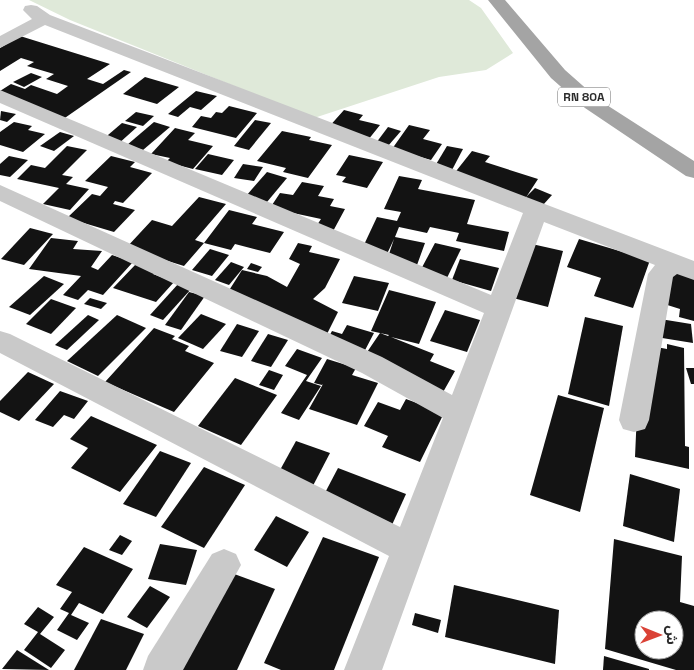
<svg xmlns="http://www.w3.org/2000/svg" width="694" height="670" font-family="'Space Grotesk','Noto Sans Arabic',sans-serif">
<style>
.green{fill:#dfe9d9}
.building{fill:#131313;fill-rule:evenodd}
.lines{fill:none;stroke-linecap:round;stroke-linejoin:round}
.minor{fill:#c9c9c9;fill-rule:evenodd}
.major{fill:#a4a4a4;fill-rule:evenodd}
.labels{text-anchor:middle;dominant-baseline:central;stroke-width:5;stroke-linejoin:round;paint-order:stroke}
.shield{fill:#fff;stroke:#6b6b6b;stroke-width:1}
.shield-label{font-size:12px;font-weight:bold;fill:#2c2c2c}
</style>
<rect width="100%" height="100%" fill="#fff"/>
<!-- green -->
<polygon class="green" points="29,0 469,0 481,8 513,53 486,70 439,77 314,118 70,20"/>
<!-- building -->
<g class="building">
<polygon points="20,36 110,64 87,79 103,84 124,70 131,72 59,122 0,93 0,91 11,84 25,89 31,85 57,94 68,86 46,79 54,74 27,66 34,62 21,58 0,71 0,48"/>
<polygon points="31,73 42,77 24,87 13,82"/>
<polygon points="145,77 179,87 157,104 123,94"/>
<polygon points="196,91 217,96 201,110 190,107 178,117 168,114"/>
<polygon points="229,106 257,113 236,138 192,127 201,116 211,118 216,112 222,113"/>
<polygon points="344,110 363,115 359,120 380,125 368,140 327,129"/>
<polygon points="1,111 16,114 7,122 0,120"/>
<polygon points="136,112 154,116 143,126 125,121"/>
<polygon points="255,120 271,123 249,150 234,146"/>
<polygon points="14,122 32,126 28,130 45,134 23,152 0,145 0,132"/>
<polygon points="154,122 170,127 143,150 127,145"/>
<polygon points="122,123 137,127 117,145 101,141"/>
<polygon points="409,125 430,130 423,139 442,144 431,160 392,149"/>
<polygon points="388,127 401,131 388,146 376,143"/>
<polygon points="175,128 195,133 188,140 213,146 193,169 166,162 170,158 151,154"/>
<polygon points="282,131 311,137 309,140 332,145 308,178 283,172 286,168 257,161"/>
<polygon points="60,132 74,136 54,151 40,146"/>
<polygon points="67,146 87,150 62,175 73,177 66,184 89,189 70,210 43,204 59,188 17,179 31,165 45,168"/>
<polygon points="447,146 463,149 452,170 435,166"/>
<polygon points="472,151 490,156 485,162 538,179 525,199 453,175"/>
<polygon points="208,154 234,160 222,175 195,169"/>
<polygon points="349,155 383,162 367,188 342,182 346,177 336,175"/>
<polygon points="9,156 28,160 10,177 0,175 0,164"/>
<polygon points="111,156 135,162 130,167 152,173 123,203 115,201 113,204 135,210 114,232 67,218 92,194 100,196 108,187 85,181"/>
<polygon points="243,164 263,167 254,181 234,178"/>
<polygon points="267,172 287,178 267,202 246,196"/>
<polygon points="399,176 422,180 418,189 475,200 467,224 509,232 504,251 456,241 459,233 430,227 427,233 399,227 395,237 425,243 417,265 387,260 394,239 387,254 362,249 377,217 397,221 401,212 384,209"/>
<polygon points="302,182 324,186 318,196 334,199 330,206 345,209 331,235 313,231 321,219 270,208 280,193 293,195"/>
<polygon points="535,188 552,195 543,205 525,198"/>
<polygon points="199,197 226,204 195,240 204,243 184,266 126,248 152,220 172,226"/>
<polygon points="229,210 257,217 252,224 284,232 270,253 235,244 231,250 204,243"/>
<polygon points="30,228 53,234 24,265 1,259"/>
<polygon points="51,238 78,241 73,249 102,251 91,267 98,270 112,255 133,262 103,295 88,290 78,300 63,295 81,276 29,269"/>
<polygon points="579,239 650,260 633,308 594,296 601,278 567,267"/>
<polygon points="523,242 563,251 548,307 505,296"/>
<polygon points="298,243 312,246 309,252 340,259 325,288 313,299 338,312 327,334 228,292 242,270 267,276 287,287 300,264 289,259"/>
<polygon points="435,243 461,249 446,280 419,273"/>
<polygon points="210,249 229,255 212,276 192,270"/>
<polygon points="460,259 499,268 491,291 452,280"/>
<polygon points="231,262 244,267 229,285 215,280"/>
<polygon points="251,263 262,267 258,272 247,269"/>
<polygon points="136,264 156,271 153,274 174,282 156,302 113,288"/>
<polygon points="670,268 694,274 694,321 679,317 680,309 661,303"/>
<polygon points="44,276 64,284 30,315 9,307"/>
<polygon points="354,276 389,283 378,311 342,303"/>
<polygon points="179,283 192,288 163,320 150,315"/>
<polygon points="389,290 436,302 419,344 391,337 434,354 430,361 455,371 442,394 361,361 380,333 388,336 389,335 371,331"/>
<polygon points="189,292 205,296 181,330 165,325"/>
<polygon points="90,298 107,303 101,309 84,304"/>
<polygon points="51,299 76,308 51,334 26,324"/>
<polygon points="445,310 480,320 467,352 430,341"/>
<polygon points="201,314 226,324 203,349 178,338"/>
<polygon points="88,315 99,320 67,350 55,345"/>
<polygon points="117,315 146,328 98,376 67,361"/>
<polygon points="585,317 623,326 609,406 568,394"/>
<polygon points="654,318 691,324 693,343 656,337"/>
<polygon points="237,324 259,331 242,357 220,351"/>
<polygon points="347,325 374,333 362,356 325,344 332,331 342,334"/>
<polygon points="154,328 175,336 172,339 189,346 185,351 214,363 174,412 105,382"/>
<polygon points="268,334 288,340 271,367 251,361"/>
<polygon points="640,344 667,349 667,344 684,348 685,446 689,447 689,469 635,457"/>
<polygon points="297,349 322,358 306,381 321,386 299,420 281,413 307,375 285,366"/>
<polygon points="327,359 356,368 352,375 378,383 357,425 309,409 323,384 322,385 314,383"/>
<polygon points="686,368 694,368 694,384 691,384"/>
<polygon points="269,370 283,375 274,390 259,385"/>
<polygon points="28,372 54,384 19,421 0,412 0,401"/>
<polygon points="235,378 277,395 241,445 198,426"/>
<polygon points="60,391 88,401 74,419 64,415 53,427 35,420"/>
<polygon points="558,395 604,408 580,512 530,495"/>
<polygon points="406,399 444,413 420,462 382,447 388,436 364,426 378,402 400,410"/>
<polygon points="91,416 157,445 120,492 71,468 88,448 70,439"/>
<polygon points="296,441 330,453 304,503 269,490"/>
<polygon points="160,451 191,463 156,517 123,504"/>
<polygon points="204,467 245,485 204,548 161,527"/>
<polygon points="338,468 406,494 387,536 317,508"/>
<polygon points="630,474 680,489 674,542 623,526"/>
<polygon points="276,516 309,532 287,567 254,550"/>
<polygon points="120,535 132,541 122,555 109,550"/>
<polygon points="323,537 379,557 334,670 281,670 264,663"/>
<path d="M614 539 682 556 680 602 694 606V670H676L605 649ZM644 620H674V650H644Z"/>
<polygon points="160,544 197,550 186,585 148,579"/>
<polygon points="84,547 133,569 103,614 79,603 71,615 89,623 77,640 57,630 69,613 60,609 72,592 56,585"/>
<polygon points="218,568 275,589 237,670 175,670"/>
<polygon points="454,585 559,610 555,664 445,637"/>
<polygon points="150,586 170,597 147,628 127,617"/>
<polygon points="38,607 54,617 40,634 65,650 51,668 24,650 38,632 24,624"/>
<polygon points="415,613 441,620 438,633 412,625"/>
<polygon points="101,619 144,634 126,670 74,670"/>
<polygon points="17,650 49,670 2,669"/>
<polygon points="604,656 649,669 649,670 603,670"/>
</g>
<g class="lines">
<!-- minor -->
<g class="minor">
<polygon points="31,5 37,6 50,15 694,261 694,280 677,274 673,277 649,420 645,429 634,432 623,429 619,420 648,274 655,265 544,222 382,670 344,670 389,556 0,353 0,331 10,334 400,527 443,418 362,373 0,201 0,185 382,357 452,395 484,313 0,103 0,90 491,295 523,213 45,25 0,48 0,36 32,19 23,10 25,6"/>
<polygon points="224,549 236,554 241,565 183,670 143,670 148,656 212,554"/>
</g>
<!-- major -->
<polygon class="major" points="488,0 505,0 565,70 599,100 694,161 694,178 686,176 585,108 551,78"/>
</g>
<g class="labels">
<!-- shield labels -->
<rect class="shield" x="558" y="87.5" width="52" height="19" rx="4"/>
<g class="shield-label">
<text x="584" y="97">RN 80A</text>
</g>
</g>
<!-- north arrow -->
<g transform="translate(659 635) rotate(91)"><circle r="24" fill="#ffffff" stroke="#ababab"/>
<path d="M0-4L9 19L0 12L-9 19Z" fill="#da4236"/>
<text y="-8" font-size="14" font-weight="bold" text-anchor="middle" fill="#2c2c2c">ش</text>
</g>
</svg>
